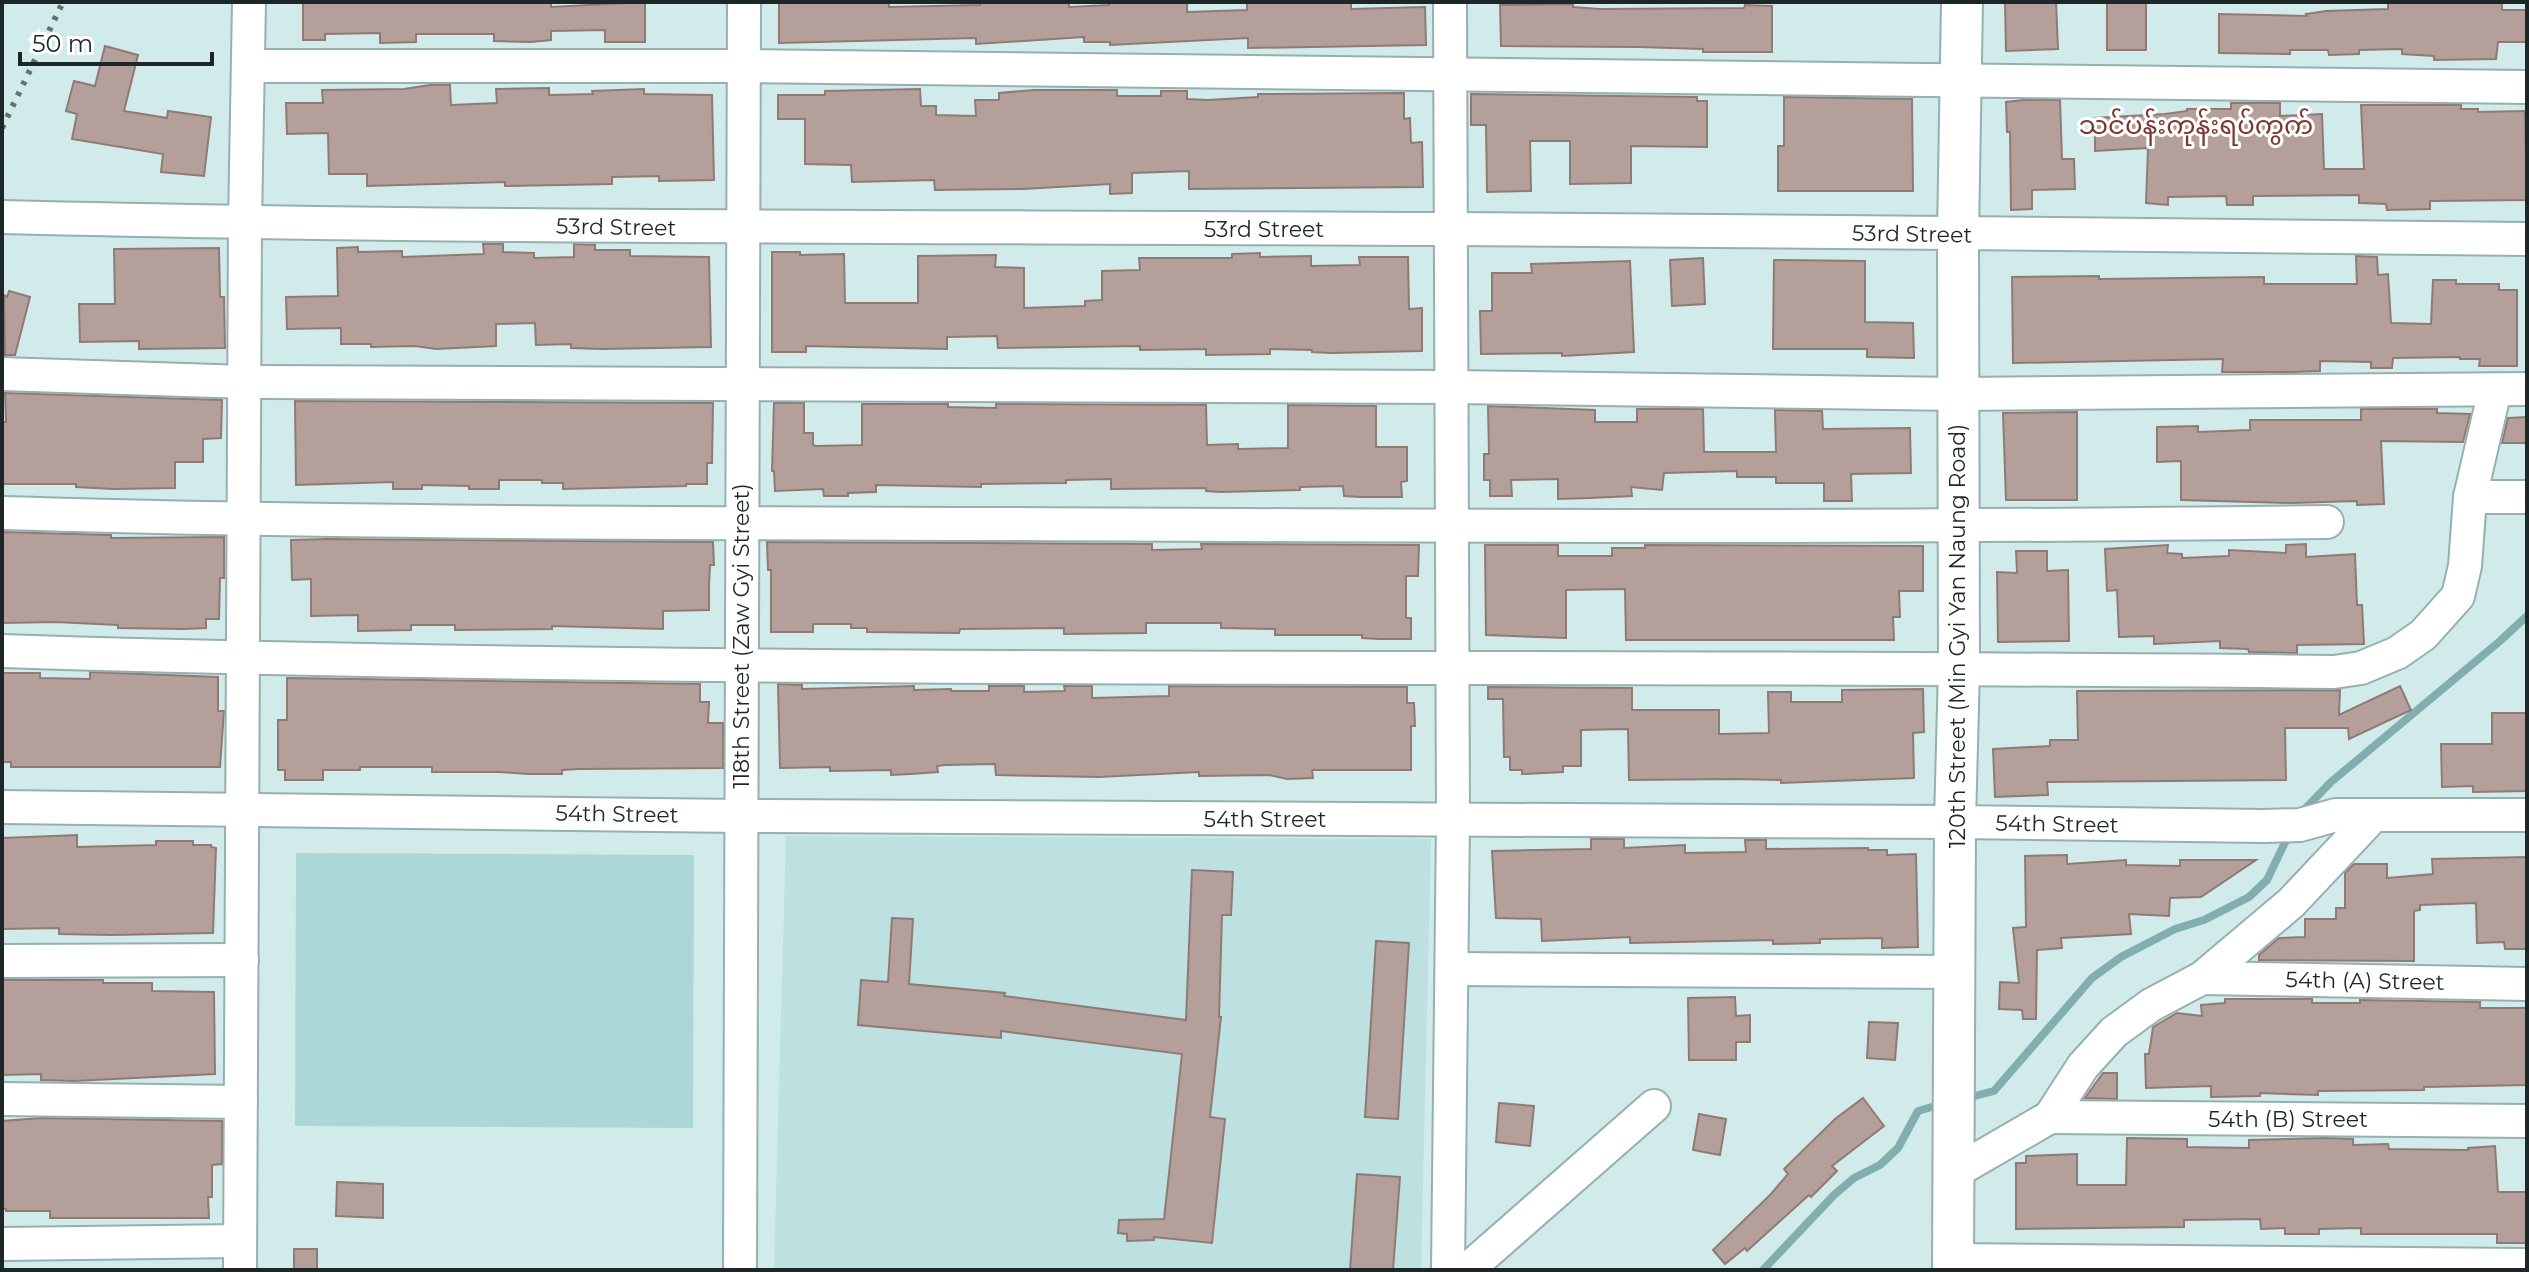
<svg xmlns="http://www.w3.org/2000/svg" width="2529" height="1272" font-family="Montserrat,'Noto Sans Myanmar',sans-serif">
<style>
.built{fill:#bde0e0}
.green{fill:#abd7d7}
.lines{fill:none;stroke-linecap:round;stroke-linejoin:round}
.stream{stroke:#83aeaf;stroke-width:8}
.building{fill:#b59f9b;stroke:#8f7a76;stroke-width:2}
.minor-casing{stroke:#96afaf;stroke-width:36}
.major-casing{stroke:#96afaf;stroke-width:44}
.minor{stroke:#fff;stroke-width:32}
.major{stroke:#fff;stroke-width:40}
.rail{stroke:#617171;stroke-width:6;stroke-dasharray:4 8;stroke-linecap:butt}
.labels{text-anchor:middle;dominant-baseline:central;stroke-width:6;stroke-linejoin:round;paint-order:stroke}
.street-label{font-size:22px;fill:#1d2727;stroke:#fff}
.quarter-label{font-size:26px;fill:#7d372d;stroke:#fff}
</style>
<rect width="100%" height="100%" fill="#d1ebeb"/>
<!-- built -->
<polygon class="built" points="786,836 1431,839 1421,1270 774,1270"/>
<!-- green -->
<polygon class="green" points="296,853 694,855 693,1128 295,1126"/>
<g class="lines">
<!-- stream -->
<g class="stream">
<polyline points="2302,812 2331,782 2500,641 2527,616"/>
<polyline points="1963,1099 1994,1091 2092,978 2121,957 2175,929 2204,920 2249,897 2267,880 2289,834"/>
<polyline points="1763,1270 1834,1195 1854,1178 1880,1165 1898,1148 1918,1111 1942,1104"/>
</g>
</g>
<!-- building -->
<g class="building">
<polygon points="303,2 551,2 551,7 645,2 645,42 605,42 605,30 551,31 551,40 531,42 494,41 494,34 416,34 416,42 380,43 380,33 325,34 325,40 303,40"/>
<polygon points="779,2 889,2 889,7 980,5 980,2 1069,3 1069,7 1109,5 1109,2 1187,2 1187,12 1247,10 1247,3 1351,2 1351,9 1425,7 1426,45 1248,48 1248,38 1110,45 1110,42 1084,42 1084,37 976,44 976,38 779,43"/>
<polygon points="2005,2 2056,2 2058,49 2006,51"/>
<rect x="2107" y="2" width="39" height="48"/>
<polygon points="2388,2 2502,2 2502,10 2527,10 2527,42 2498,42 2496,59 2434,60 2434,56 2402,54 2402,49 2359,50 2359,54 2329,55 2328,50 2290,50 2290,54 2219,53 2219,14 2307,16 2306,14 2326,11 2388,9"/>
<polygon points="1573,4 1573,7 1600,9 1744,8 1745,5 1772,6 1772,52 1703,52 1703,49 1638,47 1501,46 1500,5"/>
<polygon points="105,46 138,55 124,111 167,118 168,111 211,117 204,176 161,172 163,154 72,139 77,114 66,111 74,81 95,86"/>
<polygon points="430,85 450,85 451,105 497,103 496,89 549,88 549,95 593,94 592,91 644,89 644,94 712,95 714,180 659,181 659,176 612,177 612,184 505,186 505,182 367,186 367,174 329,174 328,133 287,134 286,103 323,103 322,90 404,89"/>
<polygon points="920,89 921,106 936,106 936,115 976,116 975,100 999,100 999,93 1034,90 1117,90 1117,96 1161,96 1161,91 1187,91 1187,99 1208,100 1258,97 1258,94 1404,93 1404,119 1410,118 1411,143 1422,142 1423,187 1189,189 1189,171 1132,173 1132,193 1110,194 1110,184 1023,189 935,190 934,180 852,182 851,165 805,164 805,119 778,119 778,95 825,95 825,91"/>
<polygon points="1471,94 1697,97 1697,101 1707,101 1707,147 1631,146 1631,183 1570,184 1570,141 1530,141 1531,191 1487,192 1486,125 1471,125"/>
<polygon points="1784,97 1912,99 1913,191 1778,191 1778,146 1784,146"/>
<polygon points="2024,100 2060,100 2062,159 2074,159 2075,189 2032,190 2032,209 2011,210 2010,132 2007,132 2006,102"/>
<polygon points="2231,103 2280,103 2280,116 2322,114 2324,169 2364,169 2361,105 2461,105 2461,109 2478,109 2478,112 2525,111 2527,200 2430,201 2430,209 2387,210 2386,204 2359,203 2359,195 2253,196 2253,205 2227,205 2226,196 2168,197 2168,205 2146,203 2148,148 2095,151 2095,118 2165,114 2187,111 2187,109 2231,109"/>
<polygon points="483,244 503,244 503,252 534,253 534,258 574,257 574,244 595,245 595,250 630,250 630,256 709,257 711,347 602,349 571,348 571,344 536,345 535,323 496,324 496,346 436,349 415,346 371,347 371,344 341,344 341,328 287,329 286,297 338,296 337,248 358,247 358,252 402,251 402,257 484,254"/>
<polygon points="219,248 220,297 224,297 225,348 139,349 139,341 80,342 79,304 115,304 114,249"/>
<polygon points="772,252 800,252 800,255 844,254 845,303 918,303 918,256 996,255 995,267 1024,268 1024,308 1085,306 1085,301 1102,300 1102,271 1140,270 1139,258 1232,258 1232,254 1260,253 1260,257 1311,256 1311,266 1360,265 1359,257 1408,257 1409,309 1422,308 1422,351 1331,353 1312,352 1312,350 1270,349 1270,354 1206,355 1206,349 1140,350 1140,346 998,348 997,336 947,337 947,349 806,346 806,352 772,352"/>
<polygon points="2356,256 2377,257 2378,275 2388,274 2391,323 2431,324 2433,280 2456,280 2456,284 2499,284 2499,290 2517,290 2517,366 2479,366 2480,359 2460,359 2460,357 2393,358 2392,368 2371,368 2371,362 2320,361 2320,371 2293,372 2222,372 2223,359 2013,363 2012,277 2099,276 2099,279 2264,277 2264,284 2357,284"/>
<polygon points="1703,258 1705,304 1672,306 1670,260"/>
<polygon points="1774,260 1865,261 1865,322 1913,323 1914,358 1867,357 1867,349 1773,349"/>
<polygon points="1630,261 1634,352 1562,356 1562,353 1481,354 1480,311 1492,311 1492,273 1532,273 1531,264"/>
<polygon points="9,291 30,297 15,355 5,355 4,295 7,297"/>
<polygon points="5,393 222,400 221,438 203,439 203,462 175,462 175,488 114,489 76,487 76,484 2,484 2,422 6,422"/>
<polygon points="295,401 713,403 712,463 707,463 707,484 686,484 686,486 563,489 563,483 542,483 542,480 499,480 499,489 469,489 469,486 422,485 422,489 393,489 393,482 296,485"/>
<polygon points="774,403 804,403 804,433 813,433 813,445 816,446 862,445 862,404 948,404 948,407 996,408 996,404 1206,405 1207,445 1238,444 1238,449 1288,448 1288,405 1376,406 1376,447 1407,447 1407,481 1401,482 1402,497 1361,497 1344,496 1343,486 1300,487 1300,490 1221,492 1206,491 1206,488 1111,489 1111,479 1066,480 1066,483 981,484 981,487 876,485 876,492 848,493 848,496 824,496 823,489 775,491 774,471 772,471"/>
<polygon points="1488,406 1595,410 1595,422 1637,422 1637,409 1703,409 1704,452 1776,452 1775,410 1822,411 1823,429 1910,428 1911,473 1851,474 1852,501 1824,501 1824,483 1776,483 1776,477 1737,477 1737,471 1664,473 1662,490 1631,487 1632,496 1590,498 1558,499 1558,479 1511,480 1512,496 1490,496 1490,480 1484,480 1484,454 1489,454"/>
<polygon points="2361,409 2437,409 2437,413 2470,414 2463,442 2381,441 2384,504 2357,505 2357,501 2292,503 2181,500 2181,461 2157,462 2157,427 2198,426 2198,432 2250,430 2250,420 2361,420"/>
<polygon points="2077,412 2077,500 2006,500 2003,413"/>
<polygon points="2527,417 2527,443 2502,443 2508,418"/>
<polygon points="2,532 111,535 111,538 224,537 224,578 220,578 219,619 206,619 206,628 184,629 118,628 118,625 55,622 2,623"/>
<polygon points="328,539 713,542 714,565 710,565 709,584 709,610 663,611 663,629 552,626 552,629 455,630 455,625 411,625 411,630 358,631 358,615 311,616 311,579 292,580 291,540"/>
<polygon points="767,542 1152,544 1152,550 1202,549 1201,544 1419,545 1418,576 1406,576 1406,618 1411,618 1411,639 1379,639 1362,638 1362,635 1275,635 1275,629 1221,628 1221,623 1146,623 1146,633 1064,634 1064,628 960,629 959,633 867,632 867,628 851,628 851,624 813,624 813,632 771,632 771,570 768,570"/>
<polygon points="2306,544 2306,557 2355,554 2357,605 2362,605 2364,644 2297,645 2297,653 2249,652 2248,649 2220,648 2220,641 2154,644 2154,636 2119,637 2117,590 2107,591 2105,549 2168,545 2167,553 2182,554 2182,558 2229,556 2229,550 2286,553 2286,545"/>
<polygon points="1485,545 1558,545 1558,556 1612,556 1612,548 1645,548 1645,545 1923,546 1923,591 1899,591 1900,617 1893,617 1894,640 1626,640 1625,589 1566,590 1566,638 1486,635"/>
<polygon points="2016,551 2047,551 2047,571 2068,570 2069,641 1998,642 1997,572 2017,573"/>
<polygon points="90,672 218,677 218,711 224,711 220,767 11,767 11,762 2,762 2,673 40,673 40,678 90,679"/>
<polygon points="287,678 700,684 700,702 709,702 708,723 723,723 723,768 579,769 562,770 562,774 528,774 500,772 432,772 432,767 360,767 360,770 323,770 323,780 285,780 285,770 278,770 278,720 287,720"/>
<polygon points="778,684 802,685 802,689 914,686 914,690 951,689 951,691 989,691 989,686 1024,686 1024,692 1065,691 1064,686 1092,686 1092,698 1169,696 1169,686 1407,687 1407,703 1414,703 1415,726 1411,726 1411,770 1312,770 1313,778 1287,779 1269,775 1199,776 1199,772 1099,777 996,775 995,764 945,765 937,766 938,772 910,774 891,775 891,770 830,771 830,767 780,768"/>
<polygon points="2400,686 2411,710 2349,739 2348,728 2285,728 2286,780 2047,782 2048,795 1995,797 1993,749 2050,746 2050,740 2078,740 2077,691 2340,690 2339,715"/>
<polygon points="1488,687 1632,688 1632,710 1719,710 1719,734 1769,733 1768,692 1791,692 1791,702 1842,702 1842,690 1923,689 1924,732 1913,733 1914,778 1781,783 1781,780 1735,779 1629,780 1628,729 1581,730 1581,766 1563,766 1563,772 1522,774 1522,770 1510,770 1510,757 1504,757 1503,699 1488,699"/>
<polygon points="2492,713 2527,713 2527,791 2473,792 2473,786 2442,787 2441,744 2492,744"/>
<polygon points="77,835 77,847 156,845 156,841 193,841 193,845 211,845 211,847 216,848 213,933 112,935 59,934 59,928 2,929 2,838"/>
<polygon points="1591,839 1624,839 1624,848 1685,845 1685,853 1746,852 1745,840 1766,840 1766,849 1868,848 1868,850 1887,850 1887,855 1916,854 1918,947 1882,948 1882,938 1820,939 1820,943 1773,944 1773,940 1630,943 1630,937 1542,941 1541,919 1496,918 1492,851 1591,849"/>
<polygon points="2067,855 2067,864 2126,860 2126,865 2180,866 2180,860 2256,860 2201,897 2170,898 2169,916 2129,914 2131,934 2061,938 2062,948 2037,950 2036,1019 2023,1019 2022,1010 1999,1009 2000,982 2019,983 2013,928 2026,927 2025,856"/>
<polygon points="2527,857 2527,949 2505,949 2504,942 2477,943 2476,903 2420,905 2420,910 2414,911 2414,961 2259,960 2259,955 2279,938 2305,937 2305,919 2336,919 2336,908 2345,908 2345,873 2354,864 2387,864 2387,878 2433,874 2432,859"/>
<polygon points="1192,870 1233,872 1231,915 1222,915 1219,1017 1221,1017 1210,1117 1225,1119 1212,1243 1154,1237 1154,1240 1127,1241 1127,1234 1118,1233 1119,1220 1164,1219 1182,1054 1001,1031 1001,1038 858,1025 861,980 888,982 892,918 913,919 909,984 1005,993 1004,996 1186,1020"/>
<polygon points="1376,941 1409,943 1398,1119 1365,1117"/>
<polygon points="2,980 103,980 103,983 152,983 152,991 214,992 215,1074 74,1081 41,1080 41,1074 2,1075"/>
<polygon points="1735,997 1736,1016 1750,1015 1750,1042 1736,1042 1736,1060 1689,1060 1688,998"/>
<polygon points="2225,999 2312,999 2312,1003 2360,1003 2360,1000 2480,1002 2480,1008 2527,1008 2527,1085 2424,1087 2424,1090 2318,1091 2318,1095 2260,1093 2260,1096 2211,1097 2211,1086 2146,1088 2145,1054 2149,1054 2153,1027 2177,1013 2202,1016 2201,1005 2225,1003"/>
<polygon points="1869,1022 1898,1023 1895,1060 1867,1058"/>
<polygon points="2103,1073 2117,1073 2117,1099 2085,1098"/>
<polygon points="1863,1098 1884,1126 1832,1166 1837,1171 1811,1197 1809,1195 1747,1251 1745,1248 1725,1264 1713,1250 1771,1194 1788,1174 1784,1169 1835,1119"/>
<polygon points="1499,1103 1534,1106 1530,1146 1496,1142"/>
<polygon points="1699,1114 1726,1119 1720,1155 1693,1150"/>
<polygon points="42,1118 222,1121 222,1164 212,1165 212,1197 208,1197 209,1218 50,1218 50,1211 6,1211 6,1209 2,1208 2,1121"/>
<polygon points="2127,1138 2187,1139 2187,1147 2249,1148 2249,1140 2325,1138 2353,1139 2353,1145 2388,1144 2389,1149 2468,1150 2468,1148 2495,1146 2498,1192 2527,1192 2527,1243 2497,1243 2497,1234 2361,1234 2361,1228 2319,1229 2319,1234 2285,1234 2285,1228 2261,1229 2260,1219 2184,1220 2184,1227 2016,1229 2016,1163 2026,1163 2026,1156 2077,1154 2077,1185 2126,1185"/>
<polygon points="1357,1174 1400,1177 1393,1270 1350,1270"/>
<polygon points="337,1182 383,1184 383,1218 336,1216"/>
<rect x="294" y="1249" width="23" height="21"/>
</g>
<g class="lines">
<defs>
<g id="minor">
<polyline points="248,66 744,66 2527,87"/>
<path d="M2 217C484 229 966 226 1448 229 1808 230 2167 236 2527 239"/>
<polyline points="2,374 246,382 1452,387 1959,394 2527,389"/>
<polyline points="2470,497 2527,497"/>
<path d="M2 513C333 523 664 523 995 524 1439 526 1883 528 2327 522"/>
<path d="M2 651C779 676 1557 663 2334 672L2361 668 2397 653 2423 635 2458 596 2465 566 2470 497 2495 390"/>
<polyline points="2,807 741,816 1955,822 2264,826 2300,825 2336,815 2527,815"/>
<polyline points="2,961 242,960"/>
<polyline points="1452,969 1955,972"/>
<polyline points="2202,978 2527,984"/>
<polyline points="2,1099 241,1102"/>
<polyline points="2050,1117 2527,1121"/>
<polyline points="1955,1172 2050,1117 2083,1066 2114,1032 2151,1005 2202,978 2291,903 2373,816"/>
<polyline points="2,1244 240,1241"/>
<polyline points="1953,1260 2527,1265"/>
<polyline points="240,1270 245,223 249,2"/>
<polyline points="740,1270 744,2"/>
<polyline points="1448,1270 1453,819 1450,2"/>
<polyline points="1467,1270 1654,1106"/>
</g>
<polyline id="major" points="1953,1270 1955,822 1959,668 1958,234 1962,2"/>
</defs>
<!-- minor casing -->
<use href="#minor" class="minor-casing"/>
<!-- major casing -->
<use href="#major" class="major-casing"/>
<!-- minor -->
<use href="#minor" class="minor"/>
<!-- major -->
<use href="#major" class="major"/>
<!-- rail -->
<polyline class="rail" points="2,128 63,2"/>
</g>
<g class="labels">
<!-- street labels -->
<g class="street-label">
<text transform="translate(616 227) rotate(1)">53rd Street</text>
<text x="1264" y="229">53rd Street</text>
<text transform="translate(1912 234) rotate(1)">53rd Street</text>
<text transform="translate(741 636) rotate(-90)">118th Street (Zaw Gyi Street)</text>
<text transform="translate(1957 636) rotate(-90)">120th Street (Min Gyi Yan Naung Road)</text>
<text transform="translate(617 814) rotate(1)">54th Street</text>
<text x="1265" y="819">54th Street</text>
<text transform="translate(2057 824) rotate(1)">54th Street</text>
<text transform="translate(2365 981) rotate(1)">54th (A) Street</text>
<text x="2288" y="1119">54th (B) Street</text>
</g>
<!-- quarter labels -->
<g class="quarter-label">
<text x="2196" y="125">သင်ပန်းကုန်းရပ်ကွက်</text>
</g>
</g>
<!-- border -->
<rect width="2529" height="1272" fill="none" stroke="#1d2727" stroke-width="8"/>
<!-- scale -->
<path d="M20 52v12h192v-12" fill="none" stroke="#1d2727" stroke-width="4"/>
<text x="32" y="52" font-size="24" fill="#1d2727" stroke="#ffffff" stroke-width="6" paint-order="stroke">50 m</text>
</svg>
